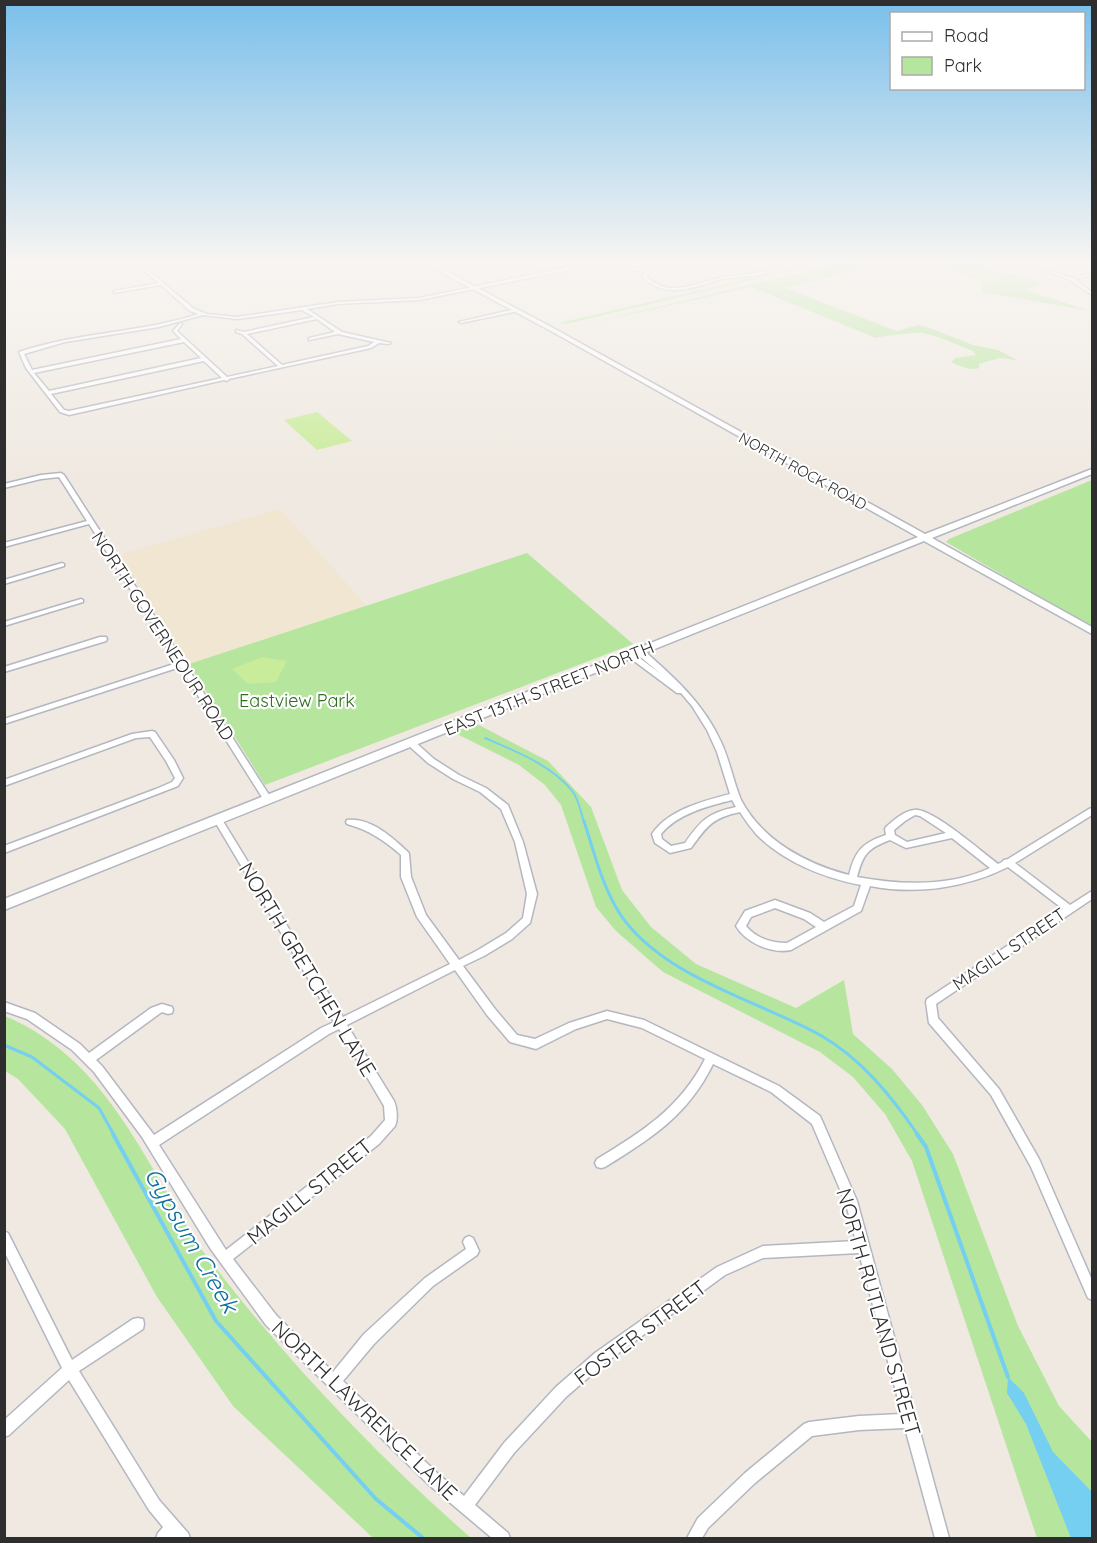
<svg xmlns="http://www.w3.org/2000/svg" width="1097" height="1543" font-family="Quicksand,sans-serif">
<style>
.education{fill:#f0e6d1}
.green{fill:#b6e59e}
.pitch{fill:#c9ec9a}
.water{fill:#75cff0}
.lines{fill:none;stroke-linecap:round;stroke-linejoin:round}
.stream-far2{stroke:#75cff0;stroke-width:2}
.stream-far1{stroke:#75cff0;stroke-width:3}
.stream{stroke:#75cff0;stroke-width:4}
.minor-casing{stroke:#b4b7c1;stroke-width:3}
.secondary-casing{stroke:#b4b7c1;stroke-width:3}
.minor{fill:#fff;fill-rule:evenodd}
.secondary{fill:#fff;fill-rule:evenodd}
.labels{text-anchor:middle;dominant-baseline:central;stroke-width:4.5;stroke-linejoin:round;paint-order:stroke}
.far-street-label{font-size:15px;fill:#2e2e2e;stroke:#fff}
.street-label{font-size:18px;fill:#2e2e2e;stroke:#fff}
.park-label{font-size:18px;fill:#2c6e1b;stroke:#fff}
.near-street-label{font-size:21px;fill:#2e2e2e;stroke:#fff}
.near-water-label{font-size:24px;font-style:italic;fill:#0d6fa3;stroke:#fff}
</style>
<rect width="100%" height="100%" fill="#efe9e1"/>
<!-- education -->
<polygon class="education" points="280,509 367,606 189,664 119,555"/>
<!-- green -->
<g class="green">
<polygon points="825,261 833,261 566,324 559,323"/>
<path d="M849 261H892L786 288 896 331 919 325 927 327 973 345 998 350 1017 360 999 358 979 364V368C970 371 960 366 951 362L956 358 976 355 973 351C957 345 940 336 923 333 919 332 882 336 876 338L751 287 566 329Z"/>
<polygon points="928,261 985,261 988,262 984,265 989,271 1009,273 1043,283 1026,290 1090,311 981,292 983,282"/>
<polygon points="1092,480 1092,627 946,542 949,539"/>
<polygon points="527,553 633,644 265,785 189,664"/>
<polygon points="475,723 548,761 591,807 622,890 651,927 696,964 796,1008 844,980 853,1034 892,1069 922,1105 953,1154 1018,1326 1059,1406 1092,1442 1092,1538 1037,1538 912,1161 885,1114 853,1077 820,1052 663,972 616,931 596,907 561,805 545,785 519,765 453,732"/>
<path d="M5 1016C91 1053 128 1127 174 1204 184 1220 193 1239 205 1254 283 1357 374 1453 471 1538H373L233 1406 157 1297 65 1129 18 1079 5 1071Z"/>
</g>
<!-- pitch -->
<g class="pitch">
<polygon points="317,412 352,441 317,450 284,420"/>
<polygon points="262,657 287,661 276,682 248,684 232,669"/>
</g>
<!-- water -->
<polygon class="water" points="1008,1377 1024,1393 1053,1452 1092,1492 1092,1538 1071,1538 1026,1424 1007,1393"/>
<g class="lines">
<!-- stream-far2 -->
<path class="stream-far2" d="M485 738C515 751 552 765 573 792 579 800 581 813 584 823"/>
<!-- stream-far1 -->
<g class="stream-far1">
<path d="M584 821C594 852 602 886 620 914 662 977 757 1000 820 1035 861 1058 892 1097 918 1135"/>
<polyline points="4,1045 32,1057 99,1108 114,1135"/>
</g>
<!-- stream -->
<g class="stream">
<polyline points="113,1134 216,1321 376,1499 423,1538"/>
<polyline points="917,1134 926,1147 1008,1377"/>
</g>
<defs>
<g id="minor">
<path d="M133 261H137L194 309 207 314 237 317 338 302 419 298 569 267 584 261H589L565 271 419 300 338 304 307 309 342 332 391 343 389 344 379 343 371 348 229 379 227 381 224 380 69 415 60 412 26 368 19 352C78 332 140 333 199 314L190 311 161 285 113 293 114 291 159 283ZM302 310 314 317 244 332 236 330V332L242 334 278 366 227 377 177 331 182 324 180 323 173 331 181 339 32 370 24 354 65 342 159 327 203 315 237 319ZM317 319 335 332 309 338V340L338 334 374 342 368 346 282 365 247 334ZM184 342 201 358 49 391 34 373ZM204 361 222 378 69 411 64 410 51 394Z"/>
<path d="M681 261H687L653 269 646 277C654 283 662 288 672 288 689 288 706 281 723 277 740 274 759 275 774 267V261H778V267C763 278 740 276 723 279 706 283 689 291 672 290 660 290 651 285 642 277L646 272 626 268 628 267 648 270 651 267Z"/>
<polygon points="1018,261 1023,261 1071,278 1092,273 1092,275 1074,279 1092,292 1092,295 1070,280"/>
<polygon points="516,309 518,310 518,311 461,323 459,322"/>
<polygon points="61,473 64,475 271,798 272,800 271,802 265,802 180,667 4,724 4,719 177,663 89,524 4,547 4,543 87,521 59,477 41,479 4,488 4,484 41,475"/>
<polygon points="62,563 64,564 64,566 4,584 4,580"/>
<polygon points="81,599 83,600 83,602 4,626 4,622"/>
<polygon points="100,637 106,637 107,639 106,641 4,672 4,667"/>
<path d="M637 650H643C674 677 704 704 721 742 730 761 733 781 741 800 762 840 806 864 849 875 855 851 862 843 886 835L885 829 886 827C894 820 904 811 914 810 931 807 983 853 998 864L1002 862 1004 860 1008 859 1089 809 1092 808V815L1015 863 1070 905 1092 891V899L936 1004 938 1018 999 1089 1039 1159 1092 1280V1300L1088 1298 1031 1167 991 1095 929 1023 926 1002 927 999 1063 909 1008 867C966 888 916 895 870 886L861 911 791 950C772 954 746 943 736 926L745 911 775 900 810 913 824 922 854 906 861 885C824 878 784 862 757 835 751 828 745 820 740 812 712 818 707 826 691 848L670 853 655 843 652 834C668 810 703 801 730 794L717 752 707 730 692 706 681 693H677L626 655 627 653H633L661 674 637 654 636 652ZM732 800 736 807C708 813 701 820 685 843L671 846 662 839 661 834C677 814 708 806 732 800ZM915 815 920 816 946 833 907 842 895 835 894 830 905 821ZM952 838 990 868C949 887 900 885 857 877 863 854 868 848 890 840L906 848ZM775 908 804 919 816 927 787 943C771 943 756 938 746 926L751 917Z"/>
<polygon points="152,731 155,732 174,760 183,778 178,786 4,853 4,846 156,789 172,782 175,778 166,761 150,737 136,738 4,786 4,780 132,734"/>
<path d="M411 740 414 741 434 759 459 775 486 788 508 805 523 842 537 894 530 923 512 939 484 956 463 966 495 1009 517 1035 535 1039 569 1023 607 1011 644 1020 779 1086 820 1116 857 1201 949 1538H935L905 1428 859 1430 812 1436 755 1483 708 1528 702 1538H687L698 1518 745 1473 804 1424 809 1422 859 1416 902 1414 859 1253 763 1258 725 1275 605 1363 566 1397 514 1453 475 1505 508 1533 510 1538H492L428 1484 266 1325 210 1248 142 1137 94 1072 72 1050 27 1019 4 1011V1002L35 1013 80 1044 89 1053 151 1008 162 1004 172 1007 173 1010 172 1013 168 1014 162 1012 159 1014 96 1060 102 1066 154 1135 321 1028 334 1022 214 820 215 818H221L343 1017 450 964 417 917 401 877V855C384 840 369 830 347 824L346 822 347 820C370 817 392 837 408 852L409 854 411 877 426 915 459 960 478 950 506 933 523 918 527 894 515 842 501 809 480 792 453 779 428 763 408 745 407 743 408 741ZM455 970 487 1015 510 1042 536 1049 576 1029 607 1019 642 1028 705 1059C681 1107 642 1132 597 1159L595 1163 597 1167 601 1168 605 1167C652 1138 688 1115 713 1064L771 1092 812 1124 845 1201 856 1241 763 1246 717 1267 595 1353 556 1387 504 1443 464 1496 438 1474 343 1381 374 1344 433 1286 477 1255 479 1251 473 1238 469 1236 465 1238 463 1242 466 1249 425 1278 364 1334 333 1372 276 1315 233 1259 379 1144 395 1126C398 1119 397 1108 394 1101L347 1025ZM339 1029 384 1106 385 1120 371 1136 226 1250 159 1145 329 1034Z"/>
<polygon points="4,1231 8,1233 72,1360 133,1319 138,1318 143,1319 144,1324 143,1329 79,1371 159,1500 188,1533 190,1538 156,1538 158,1533 163,1527 149,1510 69,1380 9,1435 4,1437 4,1420 62,1368 4,1251"/>
</g>
<g id="secondary">
<polygon points="28,261 41,261 4,268 4,264"/>
<polygon points="420,261 427,261 555,329 925,534 1092,469 1092,474 932,538 1092,627 1092,634 924,541 4,910 4,899 918,537 551,331"/>
</g>
</defs>
<!-- minor casing -->
<use href="#minor" class="minor-casing"/>
<!-- secondary casing -->
<use href="#secondary" class="secondary-casing"/>
<!-- minor -->
<use href="#minor" class="minor"/>
<!-- secondary -->
<use href="#secondary" class="secondary"/>
</g>
<!-- sky -->
<linearGradient id="sky" x2="0" y2="1"><stop stop-color="#7abfeb"/><stop offset="0.55" stop-color="#f8f5f2"/><stop offset="1" stop-color="#f8f5f2" stop-opacity="0"/></linearGradient>
<rect width="1097" height="477" fill="url(#sky)"/>
<g class="labels">
<!-- far-street labels -->
<g class="far-street-label">
<text transform="translate(803 471) rotate(29)">NORTH ROCK ROAD</text>
</g>
<!-- street labels -->
<g class="street-label">
<text transform="translate(163 636) rotate(57)">NORTH GOVERNEOUR ROAD</text>
<text transform="translate(549 688) rotate(-22)">EAST 13TH STREET NORTH</text>
<text transform="translate(1009 949) rotate(-34)">MAGILL STREET</text>
</g>
<!-- park labels -->
<g class="park-label">
<text x="297" y="700">Eastview Park</text>
</g>
<!-- near-street labels -->
<g class="near-street-label">
<text transform="translate(308 969) rotate(59)">NORTH GRETCHEN LANE</text>
<text transform="translate(309 1191) rotate(-39)">MAGILL STREET</text>
<text transform="translate(879 1312) rotate(74)">NORTH RUTLAND STREET</text>
<text transform="translate(640 1332) rotate(-37)">FOSTER STREET</text>
<text transform="translate(365 1410) rotate(44)">NORTH LAWRENCE LANE</text>
</g>
<!-- near-water labels -->
<g class="near-water-label">
<text transform="translate(192 1240) rotate(60)">Gypsum Creek</text>
</g>
</g>
<!-- border -->
<rect width="1097" height="1543" fill="none" stroke="#2e2e2e" stroke-width="12"/>
<!-- legend -->
<rect x="890" y="12" width="195" height="78" fill="#ffffff" stroke="#ababab" stroke-width="1.5"/>
<rect x="902" y="32" width="30" height="9" fill="#ffffff" stroke="#ababab" stroke-width="1.5"/>
<text x="944" y="42" font-size="18" fill="#2e2e2e">Road</text>
<rect x="902" y="57" width="30" height="18" fill="#b6e59e" stroke="#ababab" stroke-width="1.5"/>
<text x="944" y="72" font-size="18" fill="#2e2e2e">Park</text>
</svg>
